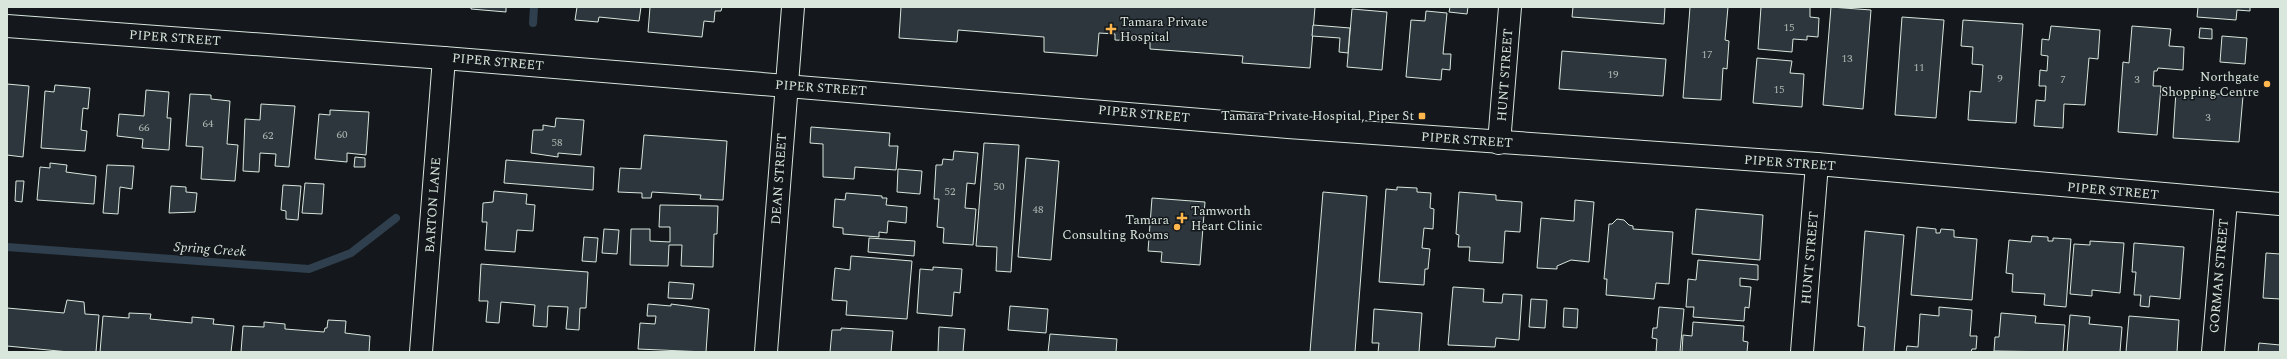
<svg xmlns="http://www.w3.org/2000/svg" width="2287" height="359" font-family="Spectral,serif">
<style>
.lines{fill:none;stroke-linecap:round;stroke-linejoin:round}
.stream{stroke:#2f3f4d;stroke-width:8}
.building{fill:#2c363c;stroke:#d8e6dc}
.minor-casing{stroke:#d8e6dc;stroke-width:24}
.minor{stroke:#14181c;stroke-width:22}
.poi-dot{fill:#ffb74d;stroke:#14181c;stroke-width:1.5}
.labels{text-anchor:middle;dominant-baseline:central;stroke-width:3;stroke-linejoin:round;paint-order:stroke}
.number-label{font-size:11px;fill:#adbab4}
.poi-label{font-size:13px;fill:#d8e6dc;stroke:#14181c;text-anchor:end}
.street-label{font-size:13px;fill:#d8e6dc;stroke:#14181c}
.water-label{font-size:14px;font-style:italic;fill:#d8e6dc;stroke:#14181c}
</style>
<rect width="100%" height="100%" fill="#14181c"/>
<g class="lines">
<!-- stream -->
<g class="stream">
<polyline points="533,23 534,7"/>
<polyline points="7,247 309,269 351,253 396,218"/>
</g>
</g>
<!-- building -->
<g class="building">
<polygon points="471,7 506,7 506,12 471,9"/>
<polygon points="577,7 641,7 639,21 599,17 598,22 575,20"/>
<polygon points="650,7 722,7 721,11 715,11 714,22 704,21 702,37 648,32"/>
<polygon points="901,7 1315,7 1310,68 1242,63 1243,56 1150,49 1150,37 1134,36 1134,41 1115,40 1115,34 1099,33 1097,56 1044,52 1044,37 958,30 957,42 899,38"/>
<polygon points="1450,7 1468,7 1467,14 1449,12"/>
<polygon points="1573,7 1665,7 1664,24 1572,17"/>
<polygon points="1690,7 1728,7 1725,40 1729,41 1727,69 1723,68 1721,100 1683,98"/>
<polygon points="1761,7 1810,7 1810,17 1819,18 1818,37 1807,36 1807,40 1793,39 1792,52 1758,49"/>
<polygon points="1831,7 1871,10 1863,109 1823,105"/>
<polygon points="2198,7 2250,7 2250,11 2237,10 2236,20 2197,17"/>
<polygon points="1352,9 1387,12 1382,70 1347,67"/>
<polygon points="1426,11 1447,13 1443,54 1451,54 1450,70 1442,69 1441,80 1406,77 1411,20 1425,21"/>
<polygon points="1902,17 1944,20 1936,118 1895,115"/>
<polygon points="1963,20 2023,24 2016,123 1968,120 1970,91 1981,92 1983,65 1972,64 1973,47 1961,46"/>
<polygon points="1313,25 1350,28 1348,53 1339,52 1340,38 1312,36"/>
<polygon points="2051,26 2100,30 2098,59 2089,58 2085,105 2064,104 2063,128 2034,126 2036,100 2045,101 2046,86 2039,86 2040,70 2047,71 2048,56 2041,55 2042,39 2049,40"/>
<polygon points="2132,26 2171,29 2169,46 2184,47 2183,70 2158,68 2157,71 2154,71 2153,86 2161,86 2157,135 2118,132 2123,62 2129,63"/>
<polygon points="2200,28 2212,29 2212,39 2199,38"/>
<polygon points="2222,36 2247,38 2245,64 2220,62"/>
<polygon points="1562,51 1666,59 1663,96 1559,89"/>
<polygon points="1757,58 1792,61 1790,73 1804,74 1802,107 1753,103"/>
<polygon points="7,84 29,86 23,157 7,155"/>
<polygon points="55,85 90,88 88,109 83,108 81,130 87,131 85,151 41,148 45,91 54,92"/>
<polygon points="146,90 169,92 167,118 171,118 169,150 142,148 143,139 117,136 119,114 144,116"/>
<polygon points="2176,91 2243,96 2239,142 2173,138"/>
<polygon points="190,94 211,95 211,99 230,101 227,144 238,145 235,181 201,179 203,147 186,146"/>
<polygon points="261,104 295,106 289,167 275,166 276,154 260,153 259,172 243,171 245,119 260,120"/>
<polygon points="330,110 369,112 366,155 347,153 347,162 315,159 319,114 330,115"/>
<polygon points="556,118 584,120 581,155 558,153 558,157 531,153 533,130 543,130 543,125 555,127"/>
<polygon points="811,127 890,133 889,146 898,146 896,170 855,167 854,179 823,177 823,144 810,143"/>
<polygon points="644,135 727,141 723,200 700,199 701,195 652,192 651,198 642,198 642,193 618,192 620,168 641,169"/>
<polygon points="984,143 1019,145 1011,272 996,271 997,247 976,246"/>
<polygon points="954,151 978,153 975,184 967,183 965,208 976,209 973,245 943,243 944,228 937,227 939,199 934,199 936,165 942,165 943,159 953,160"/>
<polygon points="355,157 365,158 365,167 354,167"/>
<polygon points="1026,158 1059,161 1051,260 1018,257"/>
<polygon points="506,160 594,167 593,190 504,183"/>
<polygon points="50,163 67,165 66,172 96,176 94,204 37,200 40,167 50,168"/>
<polygon points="107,165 134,166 132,189 120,187 118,214 103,213"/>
<polygon points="898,169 922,171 920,194 897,192"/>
<polygon points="16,181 24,181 22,202 15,201"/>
<polygon points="305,183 324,184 322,214 302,213"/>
<polygon points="283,185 301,186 298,220 286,219 286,211 281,210"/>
<polygon points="171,186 186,187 186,192 197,193 195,212 169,213"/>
<polygon points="1397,187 1417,188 1417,192 1431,193 1430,208 1434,209 1433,229 1424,228 1422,248 1430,249 1428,269 1425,269 1424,285 1379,282 1386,189 1397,190"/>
<polygon points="494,191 527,194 526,204 535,205 533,231 517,230 515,252 485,250 487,222 482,222 483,203 493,202"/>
<polygon points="1323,192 1367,196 1355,352 1310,352"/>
<polygon points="1459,192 1496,195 1496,200 1522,202 1520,232 1505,231 1503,263 1469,261 1470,247 1458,247 1459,235 1456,234"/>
<polygon points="846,193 882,196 882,198 887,198 886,205 907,207 906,223 888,221 887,233 879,232 879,237 843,234 843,228 833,227 835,199 845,200"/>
<polygon points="1152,198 1205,202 1200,265 1161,262 1162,252 1148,251"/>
<polygon points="1575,200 1594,202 1589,262 1571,260 1557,266 1557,269 1537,268 1541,218 1574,221"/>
<polygon points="660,205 718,206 717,234 714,234 713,267 681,266 682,245 669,245 668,266 630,265 631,229 650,229 650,241 670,242 670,227 659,227"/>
<polygon points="1696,209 1763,215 1760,260 1692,254"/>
<polygon points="1617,219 1624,220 1629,225 1633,226 1633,229 1673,232 1669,284 1656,283 1654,299 1606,295 1607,279 1604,279 1609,224 1612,224"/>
<polygon points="1917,227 1936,229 1936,233 1940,233 1941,229 1954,230 1954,237 1977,239 1972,300 1911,295"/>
<polygon points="604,229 619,230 617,254 602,253"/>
<polygon points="1865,231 1904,235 1894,352 1863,352 1865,327 1858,326"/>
<polygon points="2032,236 2048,237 2048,241 2053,241 2053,238 2071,239 2066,307 2044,305 2045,294 2012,292 2013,274 2006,273 2009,240 2031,242"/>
<polygon points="584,237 598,238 596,262 582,261"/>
<polygon points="869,238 915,241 914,256 868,252"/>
<polygon points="2090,241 2124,243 2120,293 2092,290 2092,296 2070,294 2074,244 2090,245"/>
<polygon points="2134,243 2184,247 2180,299 2150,296 2149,307 2140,306 2141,295 2134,295 2136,272 2132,272"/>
<polygon points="2266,253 2280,254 2280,299 2263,298"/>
<polygon points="851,256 912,261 907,319 846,315 847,301 832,300 835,268 850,270"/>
<polygon points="1698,260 1758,265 1758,280 1740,278 1740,286 1751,287 1749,308 1745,307 1744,321 1693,317 1694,307 1686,307 1688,279 1696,280"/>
<polygon points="481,264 588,272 586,308 580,308 579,330 566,329 568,307 548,306 547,327 533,326 535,305 501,302 499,323 486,322 488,301 479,301"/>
<polygon points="933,267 962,269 960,293 954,292 952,316 917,313 920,269 933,270"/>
<polygon points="669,282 694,284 692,299 668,298"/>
<polygon points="1453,287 1484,289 1483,302 1502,303 1503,294 1522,295 1519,340 1496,338 1495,347 1448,345"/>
<polygon points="1531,299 1547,300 1545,328 1529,327"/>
<polygon points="67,300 84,302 85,314 99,315 96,352 69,352 7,346 7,308 64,313"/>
<polygon points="648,304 671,306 671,304 709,309 706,352 638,349 640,323 655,324 656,316 647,316"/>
<polygon points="1010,306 1048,309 1046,333 1008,330"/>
<polygon points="1659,307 1684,309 1680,352 1656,352 1657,339 1652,338 1653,328 1657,328"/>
<polygon points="1939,307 1972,310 1970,336 1977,336 1976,349 1972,349 1971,352 1906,352 1907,346 1918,347 1920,314 1939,316"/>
<polygon points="1564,308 1578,309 1577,328 1563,327"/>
<polygon points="1374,309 1422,313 1419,352 1378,352 1379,343 1372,343"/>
<polygon points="129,313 151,314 150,319 192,323 192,317 214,319 213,324 234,326 231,352 100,352 103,316 129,318"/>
<polygon points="2001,313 2036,316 2035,323 2065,325 2063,352 1994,351 1995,337 1999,337"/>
<polygon points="2070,315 2090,317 2089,324 2122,327 2120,352 2067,352"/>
<polygon points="2129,316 2179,320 2177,352 2126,352"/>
<polygon points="328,320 346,321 345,333 370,336 369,352 241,352 243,326 264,327 264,322 285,324 285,329 324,332 325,328 327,328"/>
<polygon points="1693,322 1744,326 1743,341 1748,342 1747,352 1682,352 1683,335 1692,336"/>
<polygon points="939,327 965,329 963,352 938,352"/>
<polygon points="841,328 893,331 891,352 830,352 832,330 841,330"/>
<polygon points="1050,334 1117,339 1116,352 1048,352"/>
<polygon points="2259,343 2280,345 2280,352 2258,352"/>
</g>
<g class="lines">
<defs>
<g id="minor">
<polyline points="7,26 444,58 1288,127 1817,164 2280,204"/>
<polyline points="1499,143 1510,7"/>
<polyline points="421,352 444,58"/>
<polyline points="766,352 793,7"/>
<polyline points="1802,352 1817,164"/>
<polyline points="2213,352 2226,201"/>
</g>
</defs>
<!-- minor casing -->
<use href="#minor" class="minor-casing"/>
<!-- minor -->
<use href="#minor" class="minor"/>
</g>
<!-- markers -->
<g class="poi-dot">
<path d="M1109 23h4v4h4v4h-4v4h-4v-4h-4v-4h4z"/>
<circle cx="2267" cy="84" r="4"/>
<rect x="1418" y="112" width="8" height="8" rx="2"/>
<path d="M1180 212h4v4h4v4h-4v4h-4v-4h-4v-4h4z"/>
<circle cx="1177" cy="227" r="4"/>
</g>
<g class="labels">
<!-- number labels -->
<g class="number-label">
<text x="1789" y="27">15</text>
<text x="1707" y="54">17</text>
<text x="1847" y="58">13</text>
<text x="1919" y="67">11</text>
<text x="1613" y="74">19</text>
<text x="2000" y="78">9</text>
<text x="2063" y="79">7</text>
<text x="2137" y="79">3</text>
<text x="1779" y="89">15</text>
<text x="2208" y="117">3</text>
<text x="208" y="123">64</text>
<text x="144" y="127">66</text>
<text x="342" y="134">60</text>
<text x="268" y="135">62</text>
<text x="557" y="142">58</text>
<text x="999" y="186">50</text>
<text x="950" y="191">52</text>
<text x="1038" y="209">48</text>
</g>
<!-- poi labels -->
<g class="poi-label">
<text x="1120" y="22" text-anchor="start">Tamara Private<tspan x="1120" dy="15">Hospital</tspan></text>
<text x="2259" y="77">Northgate<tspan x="2259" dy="15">Shopping Centre</tspan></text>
<text x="1414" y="116">Tamara Private Hospital, Piper St</text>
<text x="1191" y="211" text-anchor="start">Tamworth<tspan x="1191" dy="15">Heart Clinic</tspan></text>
<text x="1169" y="220">Tamara<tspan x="1169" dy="15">Consulting Rooms</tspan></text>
</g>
<!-- street labels -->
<g class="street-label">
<text transform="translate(175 38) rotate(4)">PIPER STREET</text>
<text transform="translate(498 62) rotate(5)">PIPER STREET</text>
<text transform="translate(1505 75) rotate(-86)">HUNT STREET</text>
<text transform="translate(821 88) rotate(4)">PIPER STREET</text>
<text transform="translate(1144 114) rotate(5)">PIPER STREET</text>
<text transform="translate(1467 140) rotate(4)">PIPER STREET</text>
<text transform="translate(1790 163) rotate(4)">PIPER STREET</text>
<text transform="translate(779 179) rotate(-86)">DEAN STREET</text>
<text transform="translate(2113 191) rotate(5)">PIPER STREET</text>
<text transform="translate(433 205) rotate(-86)">BARTON LANE</text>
<text transform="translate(1810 258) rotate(-85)">HUNT STREET</text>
<text transform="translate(2219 276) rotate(-85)">GORMAN STREET</text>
</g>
<!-- water labels -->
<g class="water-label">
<text transform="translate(210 249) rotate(4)">Spring Creek</text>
</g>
</g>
<!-- border -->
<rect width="2287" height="359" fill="none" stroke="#d8e6dc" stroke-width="16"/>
</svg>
